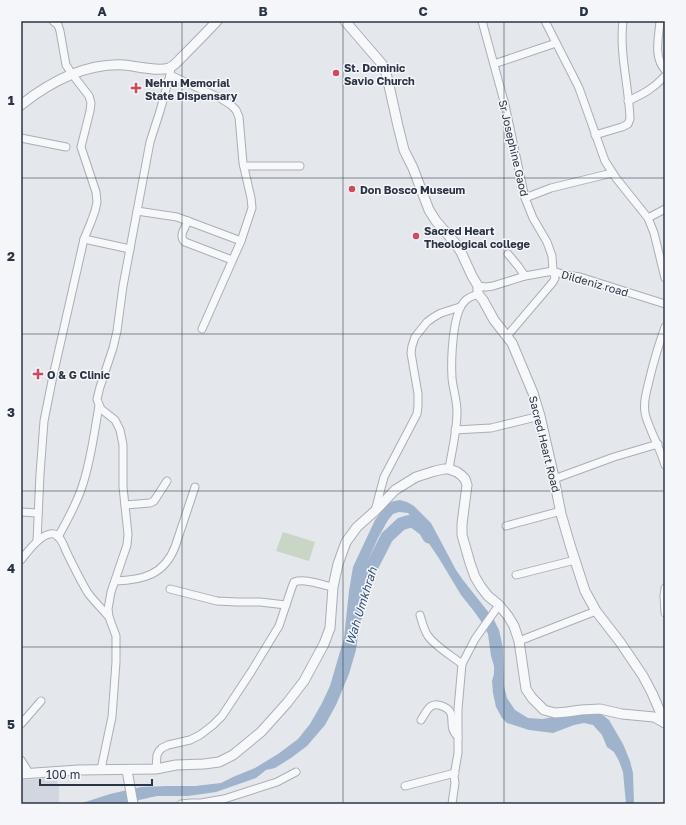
<svg xmlns="http://www.w3.org/2000/svg" width="686" height="825" font-family="'Golos Text',sans-serif">
<style>
.built{fill:#d2d6de}
.green{fill:#c9d6c5}
.water{fill:#9fb4cc}
.lines{fill:none;stroke-linecap:round;stroke-linejoin:round}
.river{stroke:#9fb4cc;stroke-width:13}
.minor-casing{stroke:#a9aeb7;stroke-width:9}
.tertiary-casing{stroke:#a9aeb7;stroke-width:11}
.minor{stroke:#f7f8fa;stroke-width:7}
.tertiary{stroke:#f7f8fa;stroke-width:9}
.grid{fill:none;stroke:#2b3445;stroke-width:1;stroke-opacity:0.55}
.poi-dot{fill:#d1495b;stroke:#f4f6f9;stroke-width:1.5}
.labels{text-anchor:middle;dominant-baseline:central;stroke-width:3;stroke-linejoin:round;paint-order:stroke}
.poi-label{font-size:11px;font-weight:bold;fill:#2b3445;stroke:#f4f6f9;text-anchor:start}
.street-label{font-size:11px;fill:#2b3445;stroke:#f4f6f9}
.water-label{font-size:12px;font-style:italic;fill:#34527a;stroke:#f4f6f9}
.neatline{fill:none;stroke:#2b3445;stroke-width:1.5}
.grid-label{font-size:13px;text-anchor:middle;font-weight:bold;fill:#2b3445}
</style>
<rect width="100%" height="100%" fill="#e4e7ec"/>
<!-- built -->
<polygon class="built" points="56,778 59,787 59,804 21,804 21,780"/>
<!-- green -->
<polygon class="green" points="283,532 315,542 309,561 276,551"/>
<!-- water -->
<polygon class="water" points="400,500 407,502 414,506 431,523 456,570 463,580 493,618 499,630 503,648 504,686 507,698 515,710 528,718 543,719 562,715 598,713 604,716 609,720 623,744 630,761 633,773 634,804 626,804 623,772 619,761 614,752 607,747 602,735 593,725 584,723 574,725 553,733 529,730 507,723 502,718 496,707 493,693 492,681 494,674 494,666 491,656 488,634 483,624 473,610 461,595 440,560 412,518 408,513 399,512 393,514 388,520 378,538 364,569 360,602 360,620 356,650 349,674 336,705 325,725 307,746 291,758 275,768 266,770 256,778 216,792 188,796 157,796 121,804 79,804 110,794 141,787 167,786 195,786 221,783 233,777 255,768 278,754 298,739 310,724 322,703 330,686 344,638 349,591 353,567 375,520 387,504 394,501"/>
<g class="lines">
<!-- river -->
<polyline class="river" points="356,616 368,574 387,537 401,524 407,522 413,521 425,530 429,537"/>
<defs>
<g id="minor">
<polyline points="482,21 505,105 525,198 533,218 547,242 552,256 553,271 555,278 553,282 507,336"/>
<polyline points="545,21 572,74 579,88 605,161 616,178 648,218 654,233 665,278"/>
<path d="M660 21C659 37 653 56 665 70"/>
<polyline points="494,64 556,43"/>
<polyline points="170,75 220,98 231,105 236,110 239,117 243,163 251,198 252,208 241,241 202,329"/>
<path d="M628 101C643 94 653 89 665 76"/>
<path d="M595 135 622 127 628 124 630 119C629 86 619 54 623 21"/>
<polyline points="21,138 66,147"/>
<polyline points="244,166 300,166"/>
<polyline points="525,198 551,188 612,173"/>
<polyline points="137,211 177,217 241,241"/>
<polyline points="648,218 665,209"/>
<path d="M188 221C185 228 178 236 185 242L232 260"/>
<polyline points="84,239 130,249"/>
<polyline points="508,254 518,266 525,276"/>
<polyline points="478,286 486,287 493,286 525,276 553,271 565,275 580,277 665,304"/>
<path d="M665 327C659 344 654 360 650 377 647 390 642 404 646 417 651 433 660 448 665 465"/>
<polyline points="455,430 491,428 540,416"/>
<path d="M449 469C452 450 457 431 457 412 457 400 453 389 452 378 451 361 452 313 465 301 468 297 473 296 478 294"/>
<polyline points="554,479 614,457 658,444"/>
<polyline points="125,505 150,503 154,501 167,481"/>
<polyline points="375,511 384,477 417,414 418,406 418,394 411,353 412,346 415,337 427,322 434,317 441,313 460,307"/>
<polyline points="21,512 38,513"/>
<polyline points="506,526 561,511"/>
<path d="M58 537C67 521 76 505 82 487 91 461 94 433 99 406"/>
<polyline points="37,541 40,474 44,421 53,376 84,239 91,222 95,211 97,202 96,192 81,147 90,111 91,103 89,96 72,74 66,65 60,31 58,25 53,21"/>
<path d="M21 560C27 552 43 531 54 534 61 536 64 546 66 551 73 565 80 580 88 593 94 601 102 609 109 617"/>
<polyline points="516,575 575,560"/>
<path d="M115 581C143 580 164 575 175 547L195 487"/>
<polyline points="665,588 664,596 665,613"/>
<polyline points="170,589 217,601 237,602 260,602 286,605"/>
<path d="M420 615C422 622 424 630 428 636 436 647 452 656 462 664"/>
<polyline points="519,641 596,611"/>
<path d="M421 720C427 711 430 701 442 706 460 713 445 725 458 737"/>
<polyline points="21,724 41,701"/>
<polyline points="21,760 29,773"/>
<polyline points="101,769 112,717 116,662 116,636 109,617 108,609 111,592 127,545 128,534 123,487 123,445 120,430 115,420 101,409 98,402 97,399 100,387 113,348 117,331 123,286 150,142 160,111 170,75 171,67"/>
<path d="M156 769 157 755 159 751 162 748 168 745 190 740 200 735 213 725 222 716 251 672 279 626 292 587 294 582C306 578 321 585 333 587"/>
<polyline points="405,786 455,773"/>
<polyline points="181,804 191,803 201,803 224,799 277,782 296,772"/>
<polyline points="452,804 455,783 454,776 458,753 458,709 462,664 475,639 499,605"/>
</g>
<g id="tertiary">
<polyline points="345,21 382,64 385,69 388,81 398,126 404,150 413,168 429,210 436,221 456,244 461,252 472,276 478,286 478,294 483,300 494,320 512,343 533,393 540,416 553,473 561,514 571,548 585,591 596,611 620,642 643,676 652,693 665,723"/>
<path d="M21 105C50 82 86 63 124 65 136 66 158 72 169 68 174 66 177 62 181 58 193 46 205 34 217 21"/>
<polyline points="127,770 133,804"/>
<polyline points="21,774 78,770 156,769 176,765 204,764 219,762 233,755 261,732 287,703 304,681 324,644 330,628 333,587 338,564 346,542 357,527 375,511 395,490 416,477 435,471 444,469 449,469 457,472 461,475 465,479 467,485 462,524 462,535 470,563 475,577 481,587 488,596 499,605 508,616 514,626 519,641 526,689 532,698 544,710 555,713 567,712 581,710 600,709 622,714 654,717 665,723"/>
</g>
</defs>
<!-- minor casing -->
<use href="#minor" class="minor-casing"/>
<!-- tertiary casing -->
<use href="#tertiary" class="tertiary-casing"/>
<!-- minor -->
<use href="#minor" class="minor"/>
<!-- tertiary -->
<use href="#tertiary" class="tertiary"/>
</g>
<!-- grid -->
<path class="grid" d="M182 21V804M343 21V804M504 21V804M21 178H665M21 334H665M21 491H665M21 647H665"/>
<!-- markers -->
<g class="poi-dot">
<circle cx="336" cy="73" r="4"/>
<path d="M134 82h4v4h4v4h-4v4h-4v-4h-4v-4h4z"/>
<circle cx="352" cy="189" r="4"/>
<circle cx="416" cy="236" r="4"/>
<path d="M36 368h4v4h4v4h-4v4h-4v-4h-4v-4h4z"/>
</g>
<g class="labels">
<!-- poi labels -->
<g class="poi-label">
<text x="344" y="67">St. Dominic<tspan x="344" dy="13">Savio Church</tspan></text>
<text x="145" y="82">Nehru Memorial<tspan x="145" dy="13">State Dispensary</tspan></text>
<text x="360" y="189">Don Bosco Museum</text>
<text x="424" y="230">Sacred Heart<tspan x="424" dy="13">Theological college</tspan></text>
<text x="47" y="374">O &amp; G Clinic</text>
</g>
<!-- street labels -->
<g class="street-label">
<text transform="translate(514 148) rotate(77)">Sr Josephine Gaod</text>
<text transform="translate(595 283) rotate(16)">Dildeniz road</text>
<text transform="translate(545 444) rotate(76)">Sacred Heart Road</text>
</g>
<!-- water labels -->
<g class="water-label">
<text transform="translate(361 606) rotate(-73)">Wah Umkhrah</text>
</g>
</g>
<!-- border -->
<rect width="686" height="825" fill="none" stroke="#f4f6f9" stroke-width="44"/>
<!-- scale -->
<path d="M40 779v6h112v-6" fill="none" stroke="#2b3445" stroke-width="2"/>
<text x="46" y="779" font-size="12" fill="#2b3445" stroke="#f4f6f9" stroke-width="3" paint-order="stroke">100 m</text>
<rect x="22" y="22" width="642" height="781" class="neatline"/>
<g class="grid-label">
<text x="102" y="16">A</text>
<text x="263" y="16">B</text>
<text x="423" y="16">C</text>
<text x="584" y="16">D</text>
<text x="11" y="105">1</text>
<text x="11" y="261">2</text>
<text x="11" y="417">3</text>
<text x="11" y="573">4</text>
<text x="11" y="729">5</text>
</g>
</svg>
